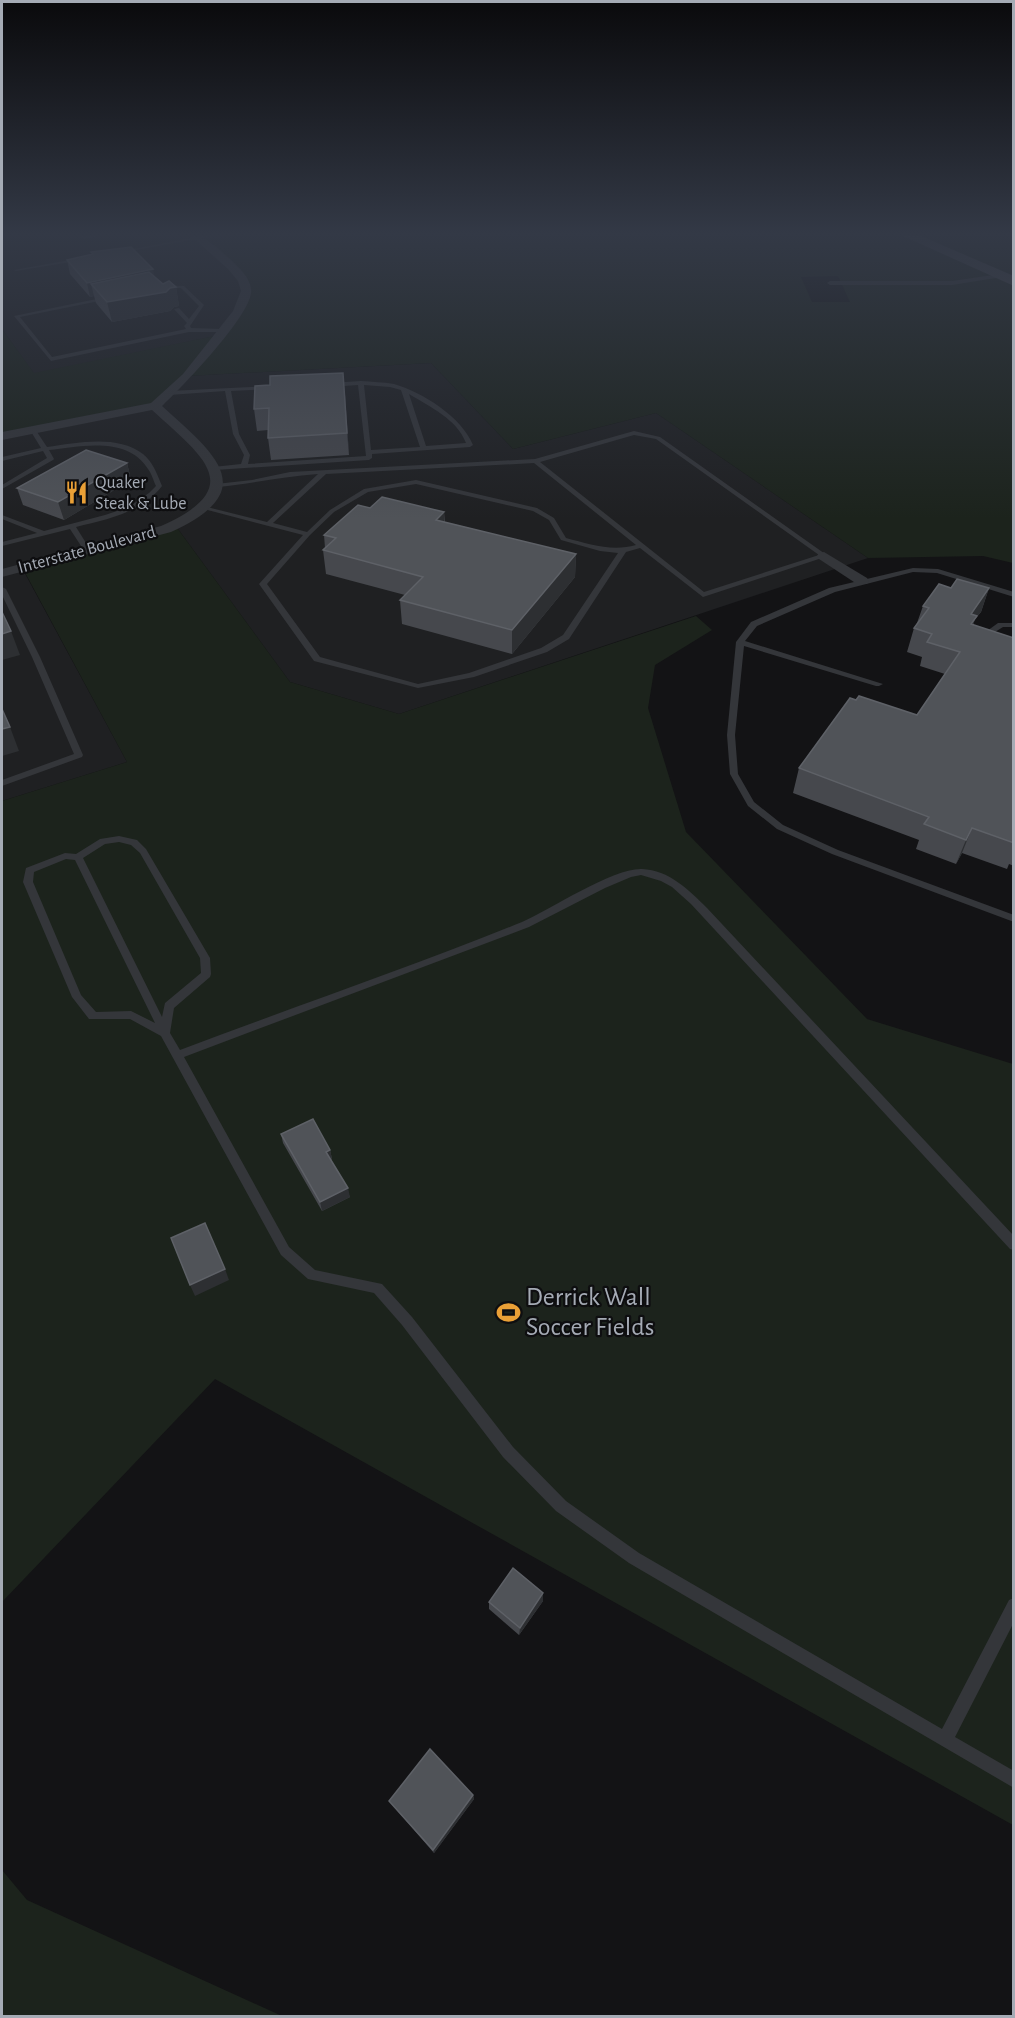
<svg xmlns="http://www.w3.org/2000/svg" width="1015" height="2018" font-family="'Alegreya Sans',sans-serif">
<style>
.built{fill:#1f2022}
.green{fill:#1c231c;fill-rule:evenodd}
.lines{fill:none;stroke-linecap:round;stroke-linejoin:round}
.lane{fill:#34363a;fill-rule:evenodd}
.street{fill:#34363a;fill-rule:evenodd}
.secondary{fill:#43454a;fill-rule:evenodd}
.wall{fill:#46484d}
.shaded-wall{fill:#2d2f32}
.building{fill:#505358;stroke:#5e6167;stroke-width:1.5}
.labels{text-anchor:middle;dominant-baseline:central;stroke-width:4.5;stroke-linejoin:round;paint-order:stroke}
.far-poi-label{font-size:18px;fill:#a5abb5;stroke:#0e0e10;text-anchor:start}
.far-street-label{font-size:18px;fill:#a5abb5;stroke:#0e0e10}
.near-poi-label{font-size:26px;fill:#a5abb5;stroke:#0e0e10;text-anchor:start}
</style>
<rect width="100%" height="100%" fill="#131315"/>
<!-- built -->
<g class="built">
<polygon points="2,236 234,236 203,242 238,274 246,293 220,335 34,374 2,329"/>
<polygon points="431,363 513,449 656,413 868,558 399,714 290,682 175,525 22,568 127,762 2,801 2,436 73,421 187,376"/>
</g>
<!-- green -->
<g class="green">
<path d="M234 236H1013V563L983 556 868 558 656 413 513 449 431 363 187 376 155 406 2 436V329L34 373 219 335 237 313 246 287 202 242ZM838 276 850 302H812L801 277Z"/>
<polygon points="175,525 290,682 399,714 696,616 712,630 655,665 648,708 686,832 867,1019 1013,1064 1013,1825 215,1379 2,1602 2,801 127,762 22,567"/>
<polygon points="2,1870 27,1900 282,2016 2,2016"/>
</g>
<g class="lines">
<!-- lane -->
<g class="lane">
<polygon points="79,236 98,236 84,239"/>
<polygon points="201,236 212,236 120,253 118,252"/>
<polygon points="81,258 83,260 16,271 14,270"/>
<polygon points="1000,274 1002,277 952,285 830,285 827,283 830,281 952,281"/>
<polygon points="160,285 184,286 204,305 190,326 191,328 222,329 224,332 189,332 51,361 14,316 111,296 109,299 20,317 52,357 186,329 184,326 187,323 174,309 179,308 189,319 199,306 181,288 162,288"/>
<path d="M361 381C372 382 383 382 394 384 422 392 462 417 473 445L470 447 372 454V458L369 460 215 470 213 469V467L241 464 244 455 233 434 225 391 169 395 166 393 169 391 271 386V388L269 389 231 391 239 434 250 455 248 464 366 456 358 385 330 387 327 385 330 383ZM364 385 390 387 401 390 420 447 371 450ZM409 394C430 407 457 419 466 443L426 446Z"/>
<path d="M33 428 35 429 47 447C76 443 117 434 143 454 153 462 157 474 162 486 141 513 108 519 76 527L91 551 89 552H85L70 529 2 546V542L37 533 2 519V515L44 531 105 515 129 507 149 493 156 486C153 480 152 474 148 469 128 436 81 446 49 450L54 459 53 460 2 489V485L47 458 43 451 2 461V457L41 448 30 430Z"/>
<path d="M634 431 660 437 828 556 703 597 640 548 626 552 569 639 547 652 474 677 418 688 314 661 259 584 303 535 200 508 203 506 267 522 318 474C284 476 252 484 218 487L215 485 216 484 252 480 290 472 535 459ZM634 435 656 439 819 555 704 592 540 462ZM534 463 636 545C612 552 589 544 566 538L554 518 537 508 416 480 364 489 330 510 307 532 273 523 326 474ZM416 484 533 511 549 520 561 540 600 551 618 553 563 635 541 648 469 673 418 684 320 657 267 584 310 535 334 512 368 492Z"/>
<polygon points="913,568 938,569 1014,592 1014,597 937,573 913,572 835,592 757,626 745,641 883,684 879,686 876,686 744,646 735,735 738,774 754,802 783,825 838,850 1014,915 1014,922 832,854 777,829 748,806 730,774 727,735 736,642 751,622 829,588"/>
<polygon points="2,587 6,589 40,657 83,755 82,757 2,786 2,780 74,754 32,657 2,595"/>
<polygon points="998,623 1014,623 1014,627 1003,627 995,632 998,640 1014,646 1014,651 991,641 987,631"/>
<path d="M119 836 137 840 146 849 210 958 211 974 210 977 174 1008 170 1033 180 1050C293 1007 409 968 522 922 552 909 612 868 642 869 669 870 689 890 707 908L1014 1236V1250L1010 1249 691 904 672 887 661 881 641 875 631 877 605 888 529 927 184 1057 289 1247 315 1270 382 1284 412 1317 513 1447 566 1501 639 1553 942 1729 1009 1600 1014 1598V1622L955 1737 1014 1771V1788L629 1563 556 1511 503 1457 402 1325 374 1293 308 1279 281 1255 161 1036 130 1019H89L72 997 23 882 26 868 65 853 76 854 100 839ZM119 842 131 845 140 853 200 958 201 973 165 1003 162 1017 83 858 105 844ZM66 859 75 860 155 1023 131 1011 96 1012 81 995 33 882 34 872Z"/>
</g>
<!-- street -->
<g class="street">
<path d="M191 236C207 236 218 249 230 259 238 267 250 277 251 289 255 312 180 389 162 406 215 454 263 490 171 532L2 577V569L161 526C249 487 202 456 152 410L2 440V432L151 403 183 374 233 311 241 291 238 281 228 269Z"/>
<polygon points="824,552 867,578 869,581 867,584 857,584 819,559 817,556 819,553"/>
</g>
<!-- secondary -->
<polygon class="secondary" points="903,236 921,236 1014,276 1014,286"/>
</g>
<!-- wall -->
<g class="wall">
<polygon points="91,252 155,277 163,284 176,287 179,306 174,307 170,311 112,322 96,303 94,296 90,297 70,274 67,260 92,254"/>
<polygon points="345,394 349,455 271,460 268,438 268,430 257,431 254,409"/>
<polygon points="127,463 131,480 64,520 23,505 17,488"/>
<polygon points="370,508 444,512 445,522 576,554 575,577 512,654 402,624 400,600 405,595 326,574 323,550 325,548 324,535"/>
<polygon points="951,588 989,588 981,612 975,619 973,625 1014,638 1014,866 1009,864 1007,869 962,853 956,864 916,849 919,840 793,793 799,768 917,715 945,674 920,666 922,657 907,652 914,628 917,623 923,606"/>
<polygon points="281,1134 330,1150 332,1159 331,1160 350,1197 322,1211 283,1143"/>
<polygon points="543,1593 543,1601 519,1635 489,1609 489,1602"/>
<polygon points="473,1795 474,1799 434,1853 389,1801"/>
</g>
<!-- shaded-wall -->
<g class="shaded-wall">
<polygon points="153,269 156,283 91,284 94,296 90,297 87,283"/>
<polygon points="176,287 179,306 174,307 170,311 112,322 107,302"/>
<polygon points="343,373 345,394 349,455 347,433"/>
<polygon points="127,463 131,480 64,520 58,502"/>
<polygon points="444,512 445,535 436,520"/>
<polygon points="576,554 575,577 512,654 512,630"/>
<polygon points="989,588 981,612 975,619 968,640 971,614"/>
<polygon points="11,631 20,655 2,660 2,634"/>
<polygon points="10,727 19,751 2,756 2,729"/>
<polygon points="972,828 962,853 956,864 966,840"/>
<polygon points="330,1150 332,1159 328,1161 326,1152"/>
<polygon points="348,1188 350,1197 322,1211 320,1202"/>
<polygon points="225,1269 229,1280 195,1296 190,1285"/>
<polygon points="543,1593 543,1601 519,1635 520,1628"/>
<polygon points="473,1795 474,1799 434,1853 433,1850"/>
</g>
<!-- building -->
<g class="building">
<polygon points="131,247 153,269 87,283 67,260 93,254 91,252"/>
<polygon points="149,272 163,284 169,281 176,287 170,288 166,292 107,302 91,284"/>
<polygon points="343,373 347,433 268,438 269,408 254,409 255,386 270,385 270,376"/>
<polygon points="86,450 127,463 58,502 17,488"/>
<polygon points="382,497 444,512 436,520 576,554 512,630 400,600 423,577 323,550 336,538 324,535 358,505 370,508"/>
<polygon points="957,579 989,588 971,614 977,616 971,624 1014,638 1014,843 972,828 966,840 924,824 929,817 799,768 850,698 856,700 859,696 917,715 960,652 927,642 932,634 914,628 929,608 923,606 939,584 951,588"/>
<polygon points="2,612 11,631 2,634"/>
<polygon points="2,709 10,727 2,729"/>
<polygon points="313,1119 330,1150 326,1152 348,1188 320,1202 281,1134"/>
<polygon points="205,1223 225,1269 190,1285 171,1238"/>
<polygon points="513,1568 543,1593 520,1628 489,1602"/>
<polygon points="430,1749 473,1795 433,1850 389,1801"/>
</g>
<!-- sky -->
<linearGradient id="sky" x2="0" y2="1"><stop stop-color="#0a0a0c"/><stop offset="0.45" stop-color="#333946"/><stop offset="1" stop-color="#333946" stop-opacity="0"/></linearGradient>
<rect width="1015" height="519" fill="url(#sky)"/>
<!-- icons -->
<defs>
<symbol id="restaurant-bare" viewBox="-9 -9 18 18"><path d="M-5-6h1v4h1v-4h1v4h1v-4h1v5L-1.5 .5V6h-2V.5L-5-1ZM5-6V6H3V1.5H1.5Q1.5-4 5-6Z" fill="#eaa036" stroke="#0e0e10" stroke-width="2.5" paint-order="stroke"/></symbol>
<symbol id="stadium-bare" viewBox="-9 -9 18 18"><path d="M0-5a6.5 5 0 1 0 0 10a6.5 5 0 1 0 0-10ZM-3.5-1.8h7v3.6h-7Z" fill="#eaa036" stroke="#0e0e10" stroke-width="2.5" paint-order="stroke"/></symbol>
</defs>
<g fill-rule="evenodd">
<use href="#restaurant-bare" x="60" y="476" width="33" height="33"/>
<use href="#stadium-bare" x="492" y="1296" width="33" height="33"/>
</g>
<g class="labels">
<!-- far-poi labels -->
<g class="far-poi-label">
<text x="95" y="483">Quaker<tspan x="95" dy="21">Steak &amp; Lube</tspan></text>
</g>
<!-- far-street labels -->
<g class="far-street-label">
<text transform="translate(87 550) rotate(-15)">Interstate Boulevard</text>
</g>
<!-- near-poi labels -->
<g class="near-poi-label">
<text x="526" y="1297">Derrick Wall<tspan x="526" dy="30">Soccer Fields</tspan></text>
</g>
</g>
<!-- border -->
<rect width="1015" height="2018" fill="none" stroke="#a5abb5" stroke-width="6"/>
</svg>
